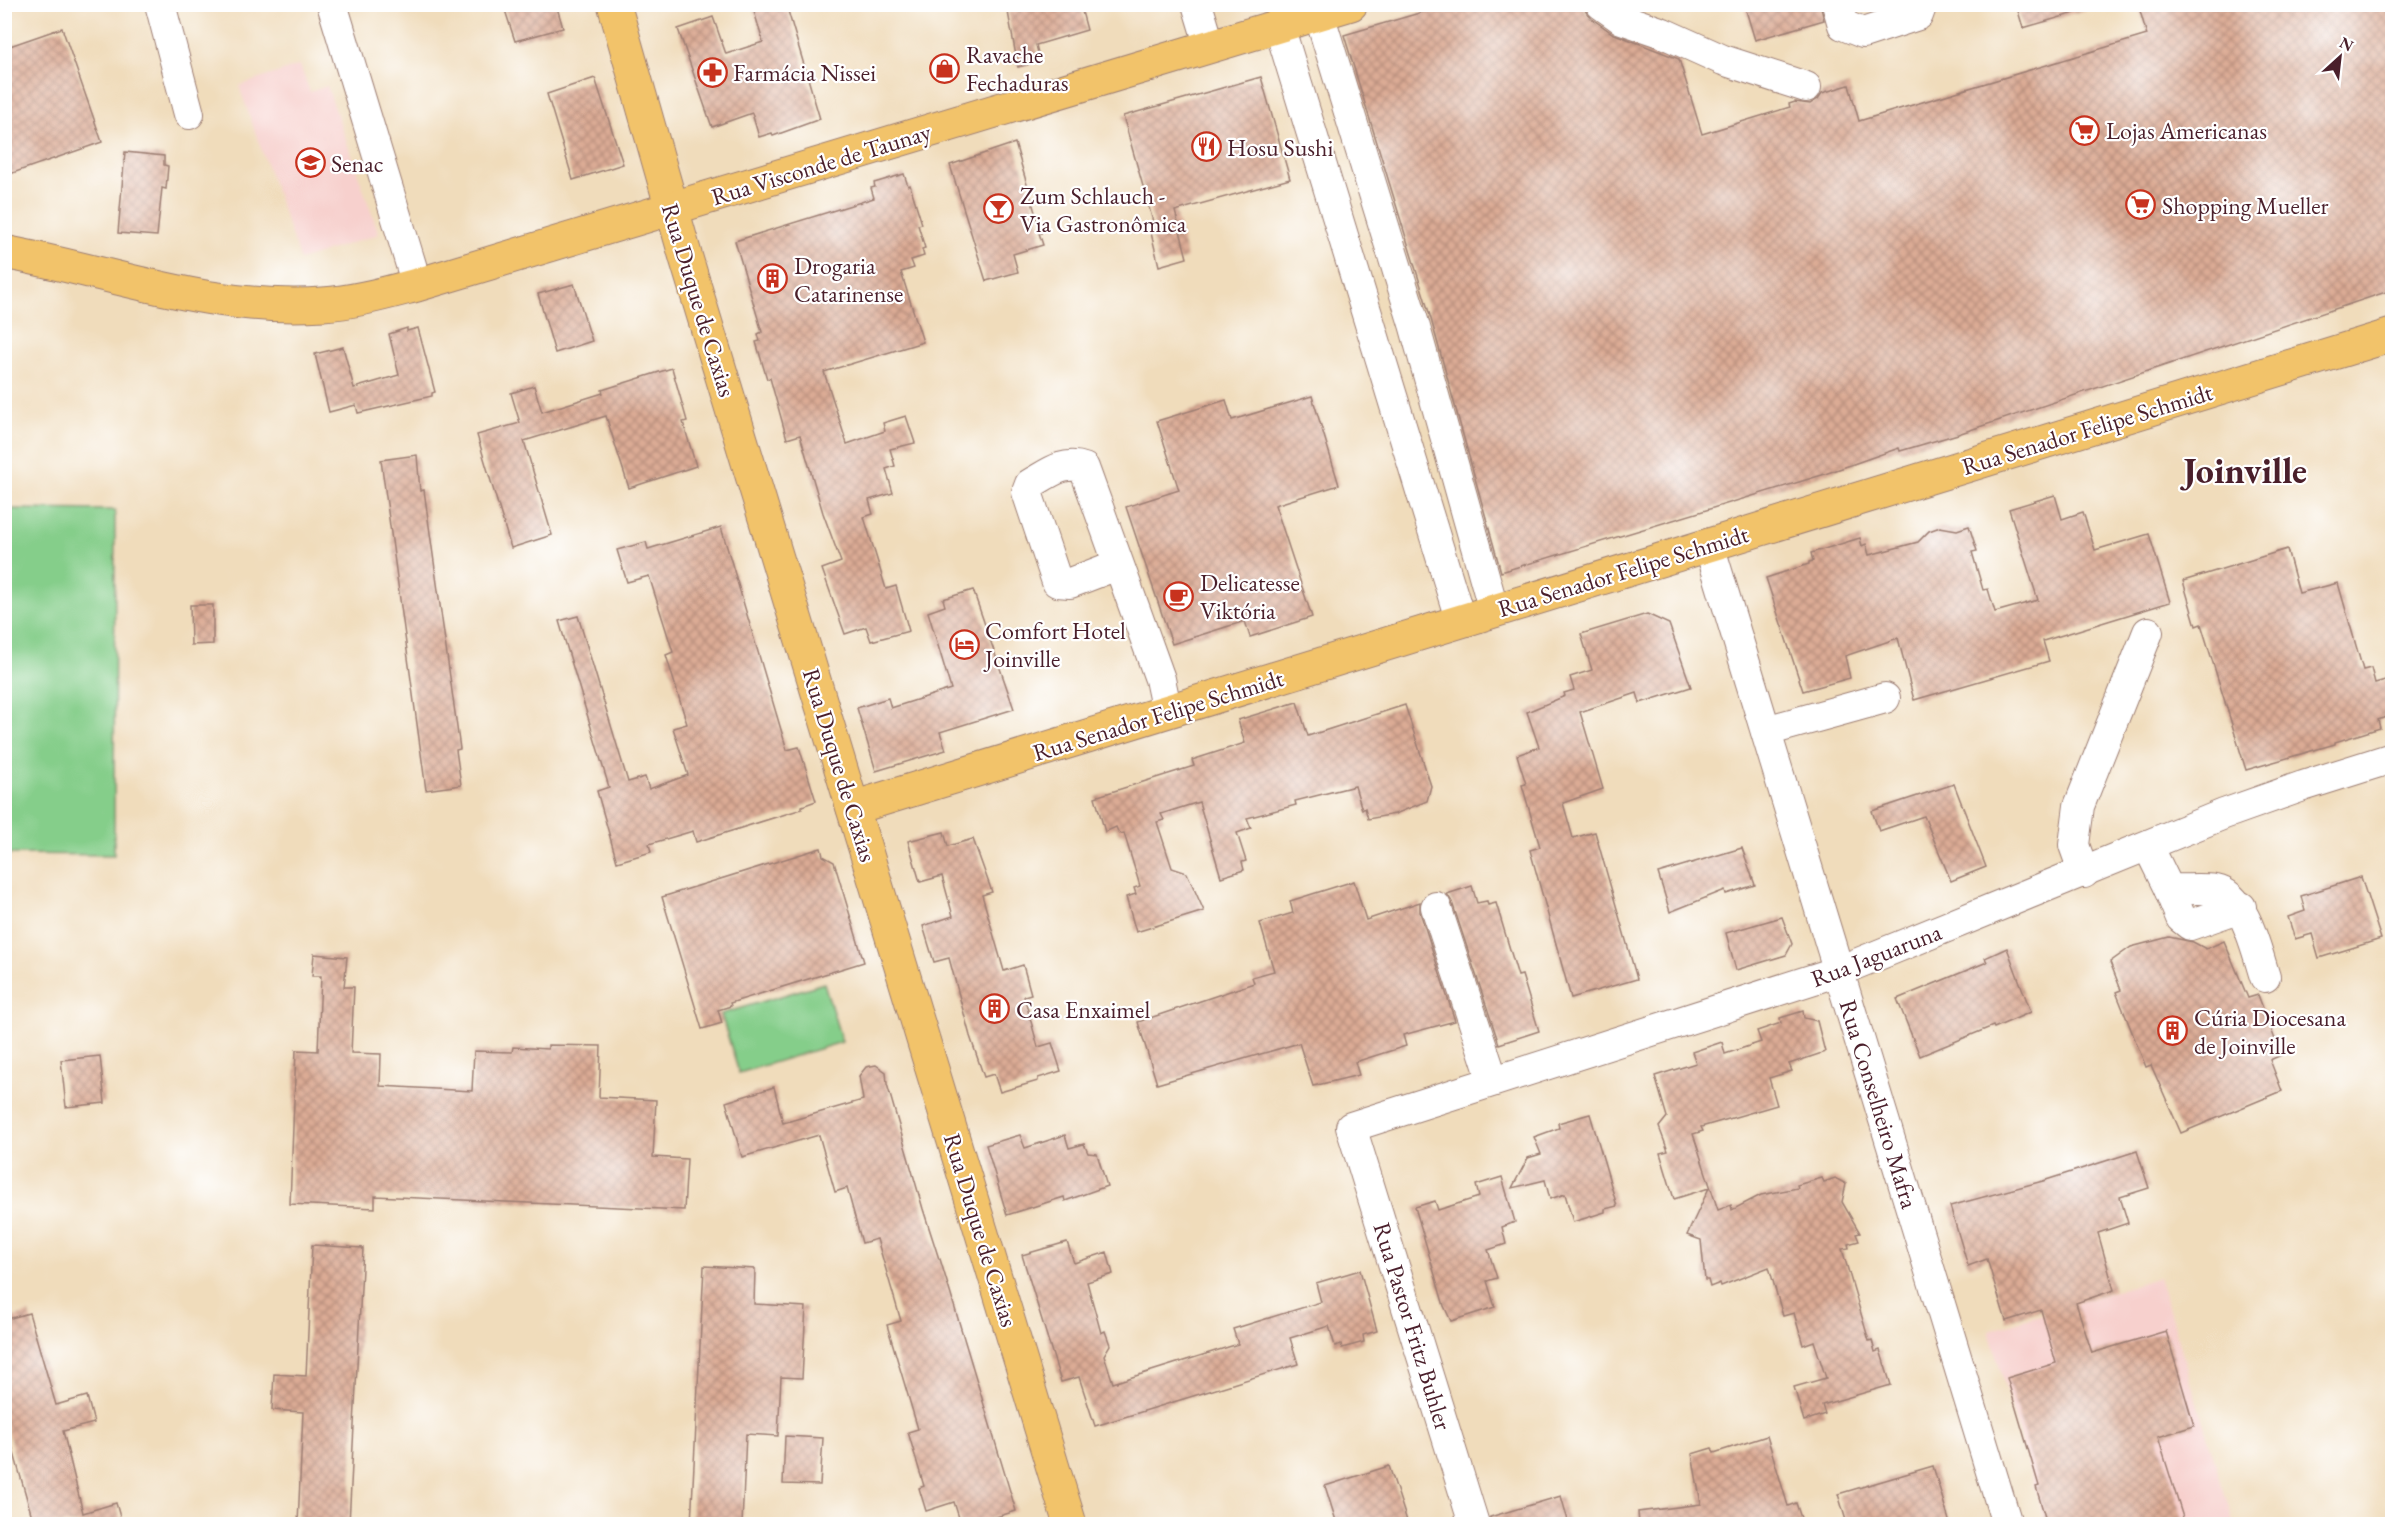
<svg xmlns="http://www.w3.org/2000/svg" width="2397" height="1529" font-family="'EB Garamond',serif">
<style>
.built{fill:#f7d0cd}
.green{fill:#85ce8a;stroke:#68765a;stroke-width:1.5}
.building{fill:url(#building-cross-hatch)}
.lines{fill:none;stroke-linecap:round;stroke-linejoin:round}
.minor-casing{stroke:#9d7e73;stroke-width:32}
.major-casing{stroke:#9d7e73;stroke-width:35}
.minor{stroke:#fff;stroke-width:30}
.major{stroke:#f2c36a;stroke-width:33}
.labels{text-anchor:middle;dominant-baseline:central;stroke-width:4.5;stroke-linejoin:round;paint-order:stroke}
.poi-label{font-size:24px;fill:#4a1f2b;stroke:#fff;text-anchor:start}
.street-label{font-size:24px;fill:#4a1f2b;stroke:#fff}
.town-label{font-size:36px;font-weight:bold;fill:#4a1f2b;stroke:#fff}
</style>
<defs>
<pattern id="building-cross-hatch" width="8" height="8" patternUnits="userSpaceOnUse" patternTransform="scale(1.5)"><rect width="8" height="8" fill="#dcac95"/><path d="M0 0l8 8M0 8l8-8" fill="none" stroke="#b48b7a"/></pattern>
</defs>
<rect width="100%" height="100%" fill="#fff"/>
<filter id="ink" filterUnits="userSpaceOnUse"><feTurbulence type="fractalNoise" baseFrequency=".0167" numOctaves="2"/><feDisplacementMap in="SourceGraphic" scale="12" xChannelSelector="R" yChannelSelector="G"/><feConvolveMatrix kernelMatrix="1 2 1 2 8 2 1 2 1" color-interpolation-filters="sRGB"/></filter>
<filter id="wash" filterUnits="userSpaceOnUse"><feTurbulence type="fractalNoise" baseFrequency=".008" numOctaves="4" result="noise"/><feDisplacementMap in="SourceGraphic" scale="24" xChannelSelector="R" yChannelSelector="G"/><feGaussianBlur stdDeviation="1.35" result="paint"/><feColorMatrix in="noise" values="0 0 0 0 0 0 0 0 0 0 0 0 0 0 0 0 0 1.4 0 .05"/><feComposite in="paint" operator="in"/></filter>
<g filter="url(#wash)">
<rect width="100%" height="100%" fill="#f0dcbb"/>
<!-- built -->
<g class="built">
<polygon points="300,65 310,92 327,86 379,234 300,260 239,86"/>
<polygon points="2159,1277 2234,1524 2045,1524 1989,1331"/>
</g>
<!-- green -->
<g class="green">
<polygon points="5,509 115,510 114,855 5,854"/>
<polygon points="824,983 842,1042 739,1073 721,1014"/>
</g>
<g id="blocks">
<!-- building -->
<g class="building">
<polygon points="503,4 556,4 563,28 515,41"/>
<polygon points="752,4 786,4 820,119 773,136 772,133 759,137 752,113 712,127 678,29 713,17 726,54 763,42"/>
<polygon points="1033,4 1080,4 1087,30 1036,45 1040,61 1018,67 1008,12"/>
<polygon points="1450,4 1584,4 1586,12 1591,18 1612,33 1679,59 1702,134 1790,107 1789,104 1795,102 1810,104 1818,99 1822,93 1849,85 1859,121 2147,35 2138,4 2392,4 2392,290 1958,434 1900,451 1899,448 1822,475 1501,572 1431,319 1344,35"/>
<polygon points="1744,4 1820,4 1824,20 1755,40"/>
<polygon points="2016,4 2084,4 2085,10 2023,28"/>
<polygon points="62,28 102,142 4,176 4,48"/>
<polygon points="1261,77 1290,179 1175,211 1187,258 1159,266 1151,233 1156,232 1123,116"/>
<polygon points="595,78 623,164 573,180 547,94"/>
<polygon points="1015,143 1041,233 1039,233 1043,245 1013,254 1018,272 986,281 950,165"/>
<polygon points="125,152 164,156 164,165 168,166 166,189 162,188 157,236 118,233"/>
<polygon points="904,174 908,186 910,185 922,224 918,225 925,248 922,249 924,256 911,260 914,268 901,272 923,342 824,372 847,444 885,431 883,423 906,416 915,443 890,449 895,466 886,469 893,493 869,500 873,514 864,517 886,589 896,586 909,631 871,641 866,627 845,634 822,569 841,562 823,513 800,435 787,439 770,378 767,379 756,342 760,341 758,334 762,332 735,241 874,198 871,188 875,187 874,183"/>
<polygon points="574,284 592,341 555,353 538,294"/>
<polygon points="407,328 407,331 418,328 435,392 432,393 432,396 358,413 356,405 329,412 315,354 343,347 354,388 399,375 389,334"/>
<polygon points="672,368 687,421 683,422 696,466 629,488 606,416 524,441 552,535 511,548 477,435 520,423 511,393 534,386 542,412 603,393 602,390"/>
<polygon points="1312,396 1339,485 1275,505 1312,617 1250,637 1245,621 1172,644 1126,507 1179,490 1157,421 1226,400 1232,420"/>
<polygon points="417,455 420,491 424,490 460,749 456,750 461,785 426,790 381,460"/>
<polygon points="2055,495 2062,519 2083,512 2095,550 2149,534 2170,602 2043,641 2049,661 1914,700 1898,638 1845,656 1850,678 1803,691 1766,578 1809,564 1809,562 1813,561 1811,553 1860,538 1862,546 1866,544 1869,555 1918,542 1929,531 1940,527 1957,530 1969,526 1977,551 1972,552 1983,590 1988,589 1995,612 2038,600 2009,509"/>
<polygon points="721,527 787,750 799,747 816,801 802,806 802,809 696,842 693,831 649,844 651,852 617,862 597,791 609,787 559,621 578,616 628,782 645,777 649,789 688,775 673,728 687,724 666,655 673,652 649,576 627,582 617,550 646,542 648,549"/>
<polygon points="2287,549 2299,593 2338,583 2363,670 2371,668 2375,683 2392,678 2392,715 2378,720 2380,728 2335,742 2335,744 2246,770 2201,624 2196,626 2183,581"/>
<polygon points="973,590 1014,709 940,732 946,750 876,771 857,708 888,698 891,708 951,689 928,612 945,606 943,599"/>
<polygon points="190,605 213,605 213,644 191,645"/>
<polygon points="1647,614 1669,624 1691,687 1640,703 1637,693 1580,712 1603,789 1563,803 1573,838 1595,832 1637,979 1571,998 1530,850 1540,847 1522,785 1526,784 1517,755 1539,747 1527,712 1565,696 1564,693 1574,690 1570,677 1592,670 1581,634"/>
<polygon points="1297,702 1308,736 1405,705 1431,786 1427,801 1395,814 1368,819 1365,808 1362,810 1355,786 1295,801 1296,805 1247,818 1251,828 1237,833 1246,861 1242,862 1244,870 1221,877 1199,802 1161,814 1164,820 1157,822 1172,868 1187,873 1204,911 1136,932 1126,897 1136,894 1134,888 1140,886 1124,833 1119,834 1116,827 1105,832 1095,797 1194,766 1192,760 1245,743 1238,720"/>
<polygon points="1954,784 1986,867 1951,881 1924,816 1879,831 1872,811"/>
<polygon points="944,832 948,846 973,839 992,892 982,895 1004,971 1023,965 1031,994 1024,996 1038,1047 1052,1043 1061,1071 1038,1078 1038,1081 1000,1092 994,1074 984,1077 970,1036 949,958 934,962 923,926 953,916 942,876 920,882 908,841"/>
<polygon points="821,848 823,856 834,862 864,962 730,1003 731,1006 718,1010 722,1023 702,1029 662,897"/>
<polygon points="1742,848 1755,885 1726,894 1725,890 1670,912 1658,873"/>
<polygon points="2361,877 2381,939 2319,958 2312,934 2295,939 2288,917 2305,911 2301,896"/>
<polygon points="1354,881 1366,920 1420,902 1420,912 1455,1021 1403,1035 1406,1046 1355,1062 1359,1075 1313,1086 1299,1043 1157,1084 1138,1022 1254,983 1252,977 1274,971 1260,923 1293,913 1290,901"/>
<polygon points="1472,886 1477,903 1487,901 1488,905 1496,903 1518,976 1522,975 1539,1031 1499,1044 1452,902 1447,894"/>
<polygon points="1782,917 1792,944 1786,955 1736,970 1726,933"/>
<polygon points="2169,937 2193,942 2206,949 2224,941 2248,998 2258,995 2281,1055 2270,1060 2282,1091 2181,1133 2151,1065 2146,1067 2116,992 2121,990 2110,962 2131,947"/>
<polygon points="2007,948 2031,1012 1994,1028 1993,1026 1920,1056 1897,999 1987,962 1985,958"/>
<polygon points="314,954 347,957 344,987 354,987 351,1053 381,1054 380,1086 472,1091 474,1051 512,1052 513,1047 548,1049 548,1045 601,1046 599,1097 656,1100 653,1157 687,1159 684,1210 375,1196 375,1208 290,1204 296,1050 318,1051 321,976 312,976"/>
<polygon points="1803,1011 1804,1018 1817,1021 1825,1052 1789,1064 1792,1071 1769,1078 1777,1105 1701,1127 1703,1131 1693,1134 1718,1210 1731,1205 1732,1210 1761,1195 1798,1188 1797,1185 1822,1178 1824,1182 1835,1178 1846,1184 1842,1202 1860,1233 1856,1234 1859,1241 1848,1244 1849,1248 1842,1249 1869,1341 1872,1340 1875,1352 1880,1350 1891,1385 1822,1405 1825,1414 1804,1421 1794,1387 1826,1378 1814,1341 1803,1345 1794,1313 1783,1316 1769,1267 1721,1286 1720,1283 1710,1287 1708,1280 1705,1280 1701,1240 1687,1235 1709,1188 1674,1199 1660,1153 1668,1151 1659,1127 1667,1117 1655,1076 1696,1063 1692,1052 1722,1042 1725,1054 1761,1042 1757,1031 1781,1023 1780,1018"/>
<polygon points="100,1056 105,1103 66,1107 61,1060"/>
<polygon points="876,1065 886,1072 887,1084 923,1209 939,1259 940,1259 1016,1511 973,1524 961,1524 954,1502 926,1511 919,1488 924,1486 908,1432 918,1429 887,1325 901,1321 877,1239 862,1243 847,1188 835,1192 819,1135 742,1157 726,1102 774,1087 783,1123 863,1100 859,1076 866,1067"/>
<polygon points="1590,1114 1617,1206 1605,1209 1605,1212 1573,1222 1565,1194 1550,1199 1545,1180 1512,1188 1528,1158 1541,1154 1534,1137 1559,1128 1558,1123"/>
<polygon points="1020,1135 1025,1148 1065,1135 1069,1148 1084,1144 1088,1153 1097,1154 1107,1186 1065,1201 1064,1197 1007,1215 986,1145"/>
<polygon points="2137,1151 2149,1188 2120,1197 2128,1223 2098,1233 2114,1290 2076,1303 2092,1353 2166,1331 2194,1426 2158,1437 2185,1524 2047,1524 2036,1487 2039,1486 2007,1378 2056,1363 2041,1310 2006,1321 1987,1259 1968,1266 1950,1206 2043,1181"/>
<polygon points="1502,1177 1515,1222 1502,1227 1506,1244 1488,1250 1497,1278 1487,1281 1495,1307 1451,1321 1444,1306 1415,1207 1435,1201 1438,1210 1479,1197 1476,1185"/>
<polygon points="1067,1242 1074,1263 1107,1252 1113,1274 1087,1282 1101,1333 1105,1331 1110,1345 1104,1355 1113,1383 1238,1344 1233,1329 1321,1302 1316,1283 1360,1270 1377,1331 1363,1335 1364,1342 1342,1348 1341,1344 1335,1346 1329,1326 1290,1338 1298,1364 1095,1426 1079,1377 1061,1382 1022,1255"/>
<polygon points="312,1245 363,1248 349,1524 298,1524 303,1412 272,1410 274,1374 306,1376"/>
<polygon points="704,1266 755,1269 754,1304 806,1307 802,1378 781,1377 778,1436 746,1434 742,1524 691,1524"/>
<polygon points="29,1313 56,1405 87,1396 94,1423 63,1431 83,1513 116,1503 122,1524 34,1524 4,1418 4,1320"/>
<polygon points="785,1436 823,1438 820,1485 783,1484"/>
<polygon points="1767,1436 1788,1506 1796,1503 1803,1524 1639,1524 1638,1512 1701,1504 1692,1454 1712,1448 1714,1453"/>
<polygon points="1389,1466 1408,1524 1337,1524 1325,1486"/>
<polygon points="1933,1466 1950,1524 1847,1524 1838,1494"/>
<polygon points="1561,1496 1569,1524 1491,1524 1490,1517"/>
</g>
</g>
</g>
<g filter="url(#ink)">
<use href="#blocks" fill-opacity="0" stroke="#9d7e73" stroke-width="1.5"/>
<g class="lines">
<defs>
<g id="minor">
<polyline points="160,4 189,114"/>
<polyline points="332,4 417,285"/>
<polyline points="1197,4 1210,47"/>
<polyline points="1601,4 1622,19 1663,33 1723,60 1806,87"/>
<polyline points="1837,4 1843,25 1863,33 1918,15 1922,4"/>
<polyline points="1319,14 1414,324 1494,611"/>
<polyline points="1279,26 1461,622"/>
<polyline points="1709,545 2007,1524"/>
<path d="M1117 565 1070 583 1057 582 1027 492 1030 484C1048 474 1064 460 1084 468L1160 679 1167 712"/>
<polyline points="1766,731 1885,698"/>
<path d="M2148 846 2169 889C2185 890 2201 888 2216 890 2245 895 2257 953 2265 977"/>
<polyline points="2084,873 2074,845 2079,806 2148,632"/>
<polyline points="2169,889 2181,918 2190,925 2241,907"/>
<polyline points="1436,907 1493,1081"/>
<polyline points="1474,1524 1351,1127 1839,971 2224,814 2303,786 2392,758"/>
</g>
<g id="major">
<polyline points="614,4 686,258 1070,1524"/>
<path d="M4 252C112 272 211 312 323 304 355 302 386 293 417 285L1351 4"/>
<polyline points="853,808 2392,335"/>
</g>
</defs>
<!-- minor casing -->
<use href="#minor" class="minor-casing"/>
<!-- major casing -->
<use href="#major" class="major-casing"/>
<!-- minor -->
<use href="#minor" class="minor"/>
<!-- major -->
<use href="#major" class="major"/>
</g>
</g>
<!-- icons -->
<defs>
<symbol id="shop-ring" viewBox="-11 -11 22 22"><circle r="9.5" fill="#fff" stroke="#c8321e" stroke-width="1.5"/><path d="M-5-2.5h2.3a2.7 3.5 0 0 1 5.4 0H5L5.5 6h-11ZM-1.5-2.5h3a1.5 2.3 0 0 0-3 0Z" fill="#c8321e"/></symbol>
<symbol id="pharmacy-ring" viewBox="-11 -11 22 22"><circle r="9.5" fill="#fff" stroke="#c8321e" stroke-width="1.5"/><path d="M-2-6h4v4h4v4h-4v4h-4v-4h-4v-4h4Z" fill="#c8321e"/></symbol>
<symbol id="supermarket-ring" viewBox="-11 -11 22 22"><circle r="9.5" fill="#fff" stroke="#c8321e" stroke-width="1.5"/><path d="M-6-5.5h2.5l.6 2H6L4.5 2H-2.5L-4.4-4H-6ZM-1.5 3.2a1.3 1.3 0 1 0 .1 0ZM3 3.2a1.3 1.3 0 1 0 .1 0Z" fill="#c8321e"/></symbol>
<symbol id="restaurant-ring" viewBox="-11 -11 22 22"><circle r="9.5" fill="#fff" stroke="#c8321e" stroke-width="1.5"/><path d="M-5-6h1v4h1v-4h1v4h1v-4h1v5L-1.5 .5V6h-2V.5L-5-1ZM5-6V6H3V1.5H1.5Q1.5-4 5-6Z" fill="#c8321e"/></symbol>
<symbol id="school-ring" viewBox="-11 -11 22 22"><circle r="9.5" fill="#fff" stroke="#c8321e" stroke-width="1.5"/><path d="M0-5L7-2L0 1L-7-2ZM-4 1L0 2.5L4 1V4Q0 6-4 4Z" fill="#c8321e"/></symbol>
<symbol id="bar-ring" viewBox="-11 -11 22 22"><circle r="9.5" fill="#fff" stroke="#c8321e" stroke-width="1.5"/><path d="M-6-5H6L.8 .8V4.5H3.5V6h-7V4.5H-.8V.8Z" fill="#c8321e"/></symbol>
<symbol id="building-ring" viewBox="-11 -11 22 22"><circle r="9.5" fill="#fff" stroke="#c8321e" stroke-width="1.5"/><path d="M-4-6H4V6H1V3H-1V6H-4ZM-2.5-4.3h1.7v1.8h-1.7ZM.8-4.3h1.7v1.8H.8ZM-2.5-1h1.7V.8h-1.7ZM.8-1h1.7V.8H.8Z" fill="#c8321e"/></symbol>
<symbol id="cafe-ring" viewBox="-11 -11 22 22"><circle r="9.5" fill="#fff" stroke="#c8321e" stroke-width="1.5"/><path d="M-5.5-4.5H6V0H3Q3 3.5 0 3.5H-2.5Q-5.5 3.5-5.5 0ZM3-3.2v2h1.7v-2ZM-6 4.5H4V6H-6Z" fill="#c8321e"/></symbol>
<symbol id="hotel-ring" viewBox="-11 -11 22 22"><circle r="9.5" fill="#fff" stroke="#c8321e" stroke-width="1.5"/><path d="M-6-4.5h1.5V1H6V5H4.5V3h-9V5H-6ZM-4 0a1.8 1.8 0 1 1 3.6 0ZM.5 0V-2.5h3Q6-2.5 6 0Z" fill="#c8321e"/></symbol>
</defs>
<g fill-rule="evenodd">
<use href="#shop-ring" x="928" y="52" width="33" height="33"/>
<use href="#pharmacy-ring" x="696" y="56" width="33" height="33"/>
<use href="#supermarket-ring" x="2068" y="114" width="33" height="33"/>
<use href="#restaurant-ring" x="1190" y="130" width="33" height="33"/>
<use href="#school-ring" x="294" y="146" width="33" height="33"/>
<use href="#supermarket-ring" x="2124" y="188" width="33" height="33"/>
<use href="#bar-ring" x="982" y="192" width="33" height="33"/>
<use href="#building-ring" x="756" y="262" width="33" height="33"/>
<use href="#cafe-ring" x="1162" y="580" width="33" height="33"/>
<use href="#hotel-ring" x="948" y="628" width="33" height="33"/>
<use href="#building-ring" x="978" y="992" width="33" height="33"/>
<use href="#building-ring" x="2156" y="1014" width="33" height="33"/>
</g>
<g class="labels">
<!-- poi labels -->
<g class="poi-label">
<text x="966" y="54">Ravache<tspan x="966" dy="28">Fechaduras</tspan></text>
<text x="733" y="72">Farmácia Nissei</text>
<text x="2106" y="130">Lojas Americanas</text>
<text x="1227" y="147">Hosu Sushi</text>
<text x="331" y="163">Senac</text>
<text x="1020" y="195">Zum Schlauch -<tspan x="1020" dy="28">Via Gastronômica</tspan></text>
<text x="2162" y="205">Shopping Mueller</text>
<text x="794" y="265">Drogaria<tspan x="794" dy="28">Catarinense</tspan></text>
<text x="1200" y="582">Delicatesse<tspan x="1200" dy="28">Viktória</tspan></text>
<text x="985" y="630">Comfort Hotel<tspan x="985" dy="28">Joinville</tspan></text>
<text x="1016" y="1009">Casa Enxaimel</text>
<text x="2194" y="1017">Cúria Diocesana<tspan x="2194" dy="28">de Joinville</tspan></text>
</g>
<!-- street labels -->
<g class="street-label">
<text transform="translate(821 164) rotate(-17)">Rua Visconde de Taunay</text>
<text transform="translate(699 300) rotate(73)">Rua Duque de Caxias</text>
<text transform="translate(2087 429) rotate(-17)">Rua Senador Felipe Schmidt</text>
<text transform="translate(1623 571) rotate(-17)">Rua Senador Felipe Schmidt</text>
<text transform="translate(1158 715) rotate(-17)">Rua Senador Felipe Schmidt</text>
<text transform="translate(840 765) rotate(73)">Rua Duque de Caxias</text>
<text transform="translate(1876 955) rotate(-21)">Rua Jaguaruna</text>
<text transform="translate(1879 1104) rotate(73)">Rua Conselheiro Mafra</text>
<text transform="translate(981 1230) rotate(73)">Rua Duque de Caxias</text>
<text transform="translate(1413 1326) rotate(73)">Rua Pastor Fritz Buhler</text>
</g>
<!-- town labels -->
<g class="town-label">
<text x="2245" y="470">Joinville</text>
</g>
</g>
<!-- margin -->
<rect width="2397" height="1529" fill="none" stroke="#fff" stroke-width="24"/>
<!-- north arrow -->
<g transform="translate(2340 57) rotate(27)" stroke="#ffffff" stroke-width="4.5" paint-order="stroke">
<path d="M0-4.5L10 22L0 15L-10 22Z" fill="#4a1f2b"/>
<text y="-9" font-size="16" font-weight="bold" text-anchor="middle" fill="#4a1f2b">N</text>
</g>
</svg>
